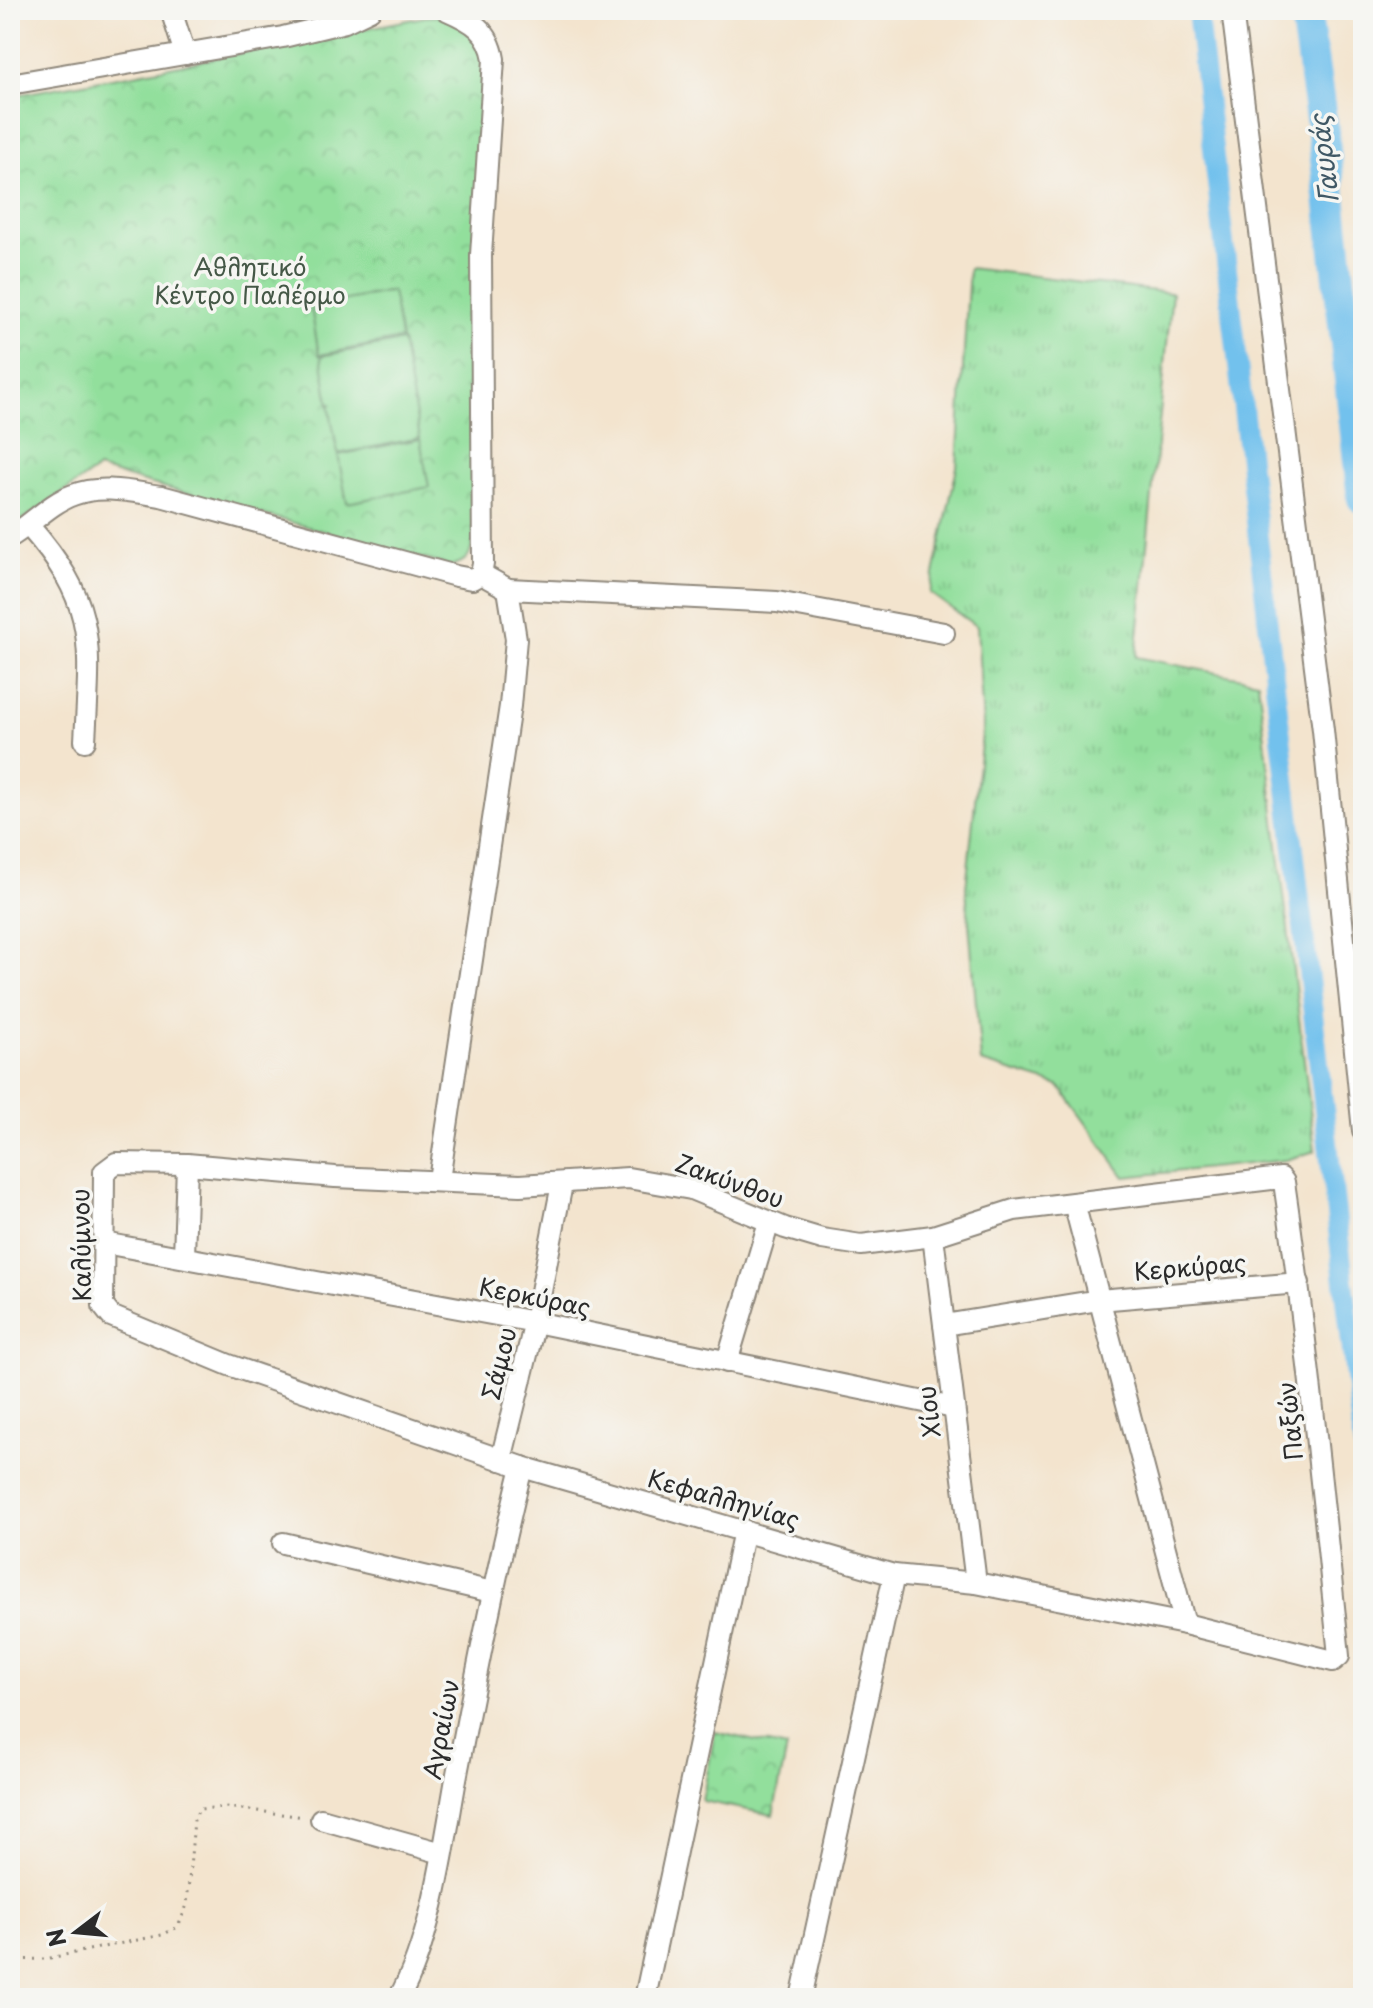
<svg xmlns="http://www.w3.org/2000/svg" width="1373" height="2008" font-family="'Playpen Sans',sans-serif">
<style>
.grass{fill:url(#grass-tufts);stroke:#5e8564;stroke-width:2}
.park{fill:url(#park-crowns);stroke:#5e8564;stroke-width:2}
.garden{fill:#92df9c;stroke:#5e8564;stroke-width:2}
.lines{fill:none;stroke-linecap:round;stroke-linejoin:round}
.canal{stroke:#72c1ed;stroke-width:20}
.river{stroke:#72c1ed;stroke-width:32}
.minor-casing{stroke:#8f887c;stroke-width:24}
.path{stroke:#8f887c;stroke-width:3;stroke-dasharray:2 6;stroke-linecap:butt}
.minor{stroke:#fff;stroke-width:20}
.labels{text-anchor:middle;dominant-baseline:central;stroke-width:7;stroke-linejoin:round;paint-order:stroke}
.park-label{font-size:24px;fill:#455847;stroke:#f6f6f2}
.street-label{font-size:24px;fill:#2b2b2b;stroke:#f6f6f2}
.water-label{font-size:26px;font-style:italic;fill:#405865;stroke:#f6f6f2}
</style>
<defs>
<pattern id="grass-tufts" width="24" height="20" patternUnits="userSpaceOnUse" patternTransform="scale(2)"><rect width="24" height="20" fill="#92df9c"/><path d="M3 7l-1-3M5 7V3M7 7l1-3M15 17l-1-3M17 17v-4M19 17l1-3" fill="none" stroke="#7ec087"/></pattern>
<pattern id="park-crowns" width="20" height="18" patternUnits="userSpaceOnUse" patternTransform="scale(2)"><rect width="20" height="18" fill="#92df9c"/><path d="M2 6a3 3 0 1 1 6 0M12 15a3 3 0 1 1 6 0" fill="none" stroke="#7ec087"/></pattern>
</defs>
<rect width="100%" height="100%" fill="#f6f6f2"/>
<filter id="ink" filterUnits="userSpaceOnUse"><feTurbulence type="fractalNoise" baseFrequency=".0125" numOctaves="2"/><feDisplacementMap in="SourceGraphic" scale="16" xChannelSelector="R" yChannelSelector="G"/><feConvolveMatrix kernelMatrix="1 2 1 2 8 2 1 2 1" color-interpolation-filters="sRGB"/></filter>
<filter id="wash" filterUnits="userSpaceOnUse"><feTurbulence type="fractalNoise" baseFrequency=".006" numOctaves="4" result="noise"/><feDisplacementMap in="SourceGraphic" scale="32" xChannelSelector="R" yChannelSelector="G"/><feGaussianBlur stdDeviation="1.8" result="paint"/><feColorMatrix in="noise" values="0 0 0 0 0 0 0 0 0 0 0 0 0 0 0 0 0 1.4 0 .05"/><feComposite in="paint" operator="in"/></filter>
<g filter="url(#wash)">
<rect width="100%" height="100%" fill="#f3e4ce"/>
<!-- grass -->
<polygon class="grass" points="969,268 1172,293 1136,657 1258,681 1315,1151 1286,1160 1125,1177 1059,1086 981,1062 966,888 983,725 977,627 930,593 957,467"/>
<!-- park -->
<g class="park">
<path d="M439 16 461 24 484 47 474 534C472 552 470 562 450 566L98 469 10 528V96L129 75 424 17Z"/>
<polygon points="715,1732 787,1748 773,1815 702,1801"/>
</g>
<!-- garden -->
<g class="garden">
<polygon points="392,291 401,339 319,355 311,307"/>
<polygon points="402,341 420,438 338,454 329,405 332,404 329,404 321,356"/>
<polygon points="420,439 429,487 347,503 338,455"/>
</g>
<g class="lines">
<!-- canal -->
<polyline class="canal" points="1197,10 1363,1446"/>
<!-- river -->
<polyline class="river" points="1305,10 1323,132 1363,498"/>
</g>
</g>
<g filter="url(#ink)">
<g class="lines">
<defs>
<g id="minor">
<polyline points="171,10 185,54"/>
<path d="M447 10C472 21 489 30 494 59L481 255 483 564 481 574"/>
<polyline points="1232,10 1323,730 1363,1131"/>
<polyline points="10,84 283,37 345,22 370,10"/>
<path d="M29 526C98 605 90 642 85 741"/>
<path d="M10 537C31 525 50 503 73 495 100 484 133 492 161 496L456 576 472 579 481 574 508 589 516 639 510 706 439 1180"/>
<polyline points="508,589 777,602 944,633"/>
<path d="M116 1163 187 1164 335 1177 520 1185 628 1178 691 1189 785 1228 822 1239 861 1245 933 1236 1014 1210 1281 1178 1284 1182C1307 1340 1323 1498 1339 1656L1333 1661 1185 1624 976 1583 894 1575 522 1467 229 1365 111 1316 103 1306 104 1172Z"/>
<polyline points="1074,1203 1185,1624"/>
<polyline points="933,1236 976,1583"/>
<polyline points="104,1243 535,1322 954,1408"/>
<polyline points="184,1256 187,1164"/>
<polyline points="944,1325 1099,1300 1299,1283"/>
<polyline points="727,1362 769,1222"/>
<polyline points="501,1460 535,1322 562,1184"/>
<polyline points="283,1543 492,1592"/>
<polyline points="321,1819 442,1853"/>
<path d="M399 1998C432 1939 444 1846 456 1779 476 1675 496 1571 522 1467"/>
<polyline points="645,1998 744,1530"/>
<polyline points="801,1998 894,1575"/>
</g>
</defs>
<!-- minor casing -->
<use href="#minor" class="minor-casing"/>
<!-- path -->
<polyline class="path" points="10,1960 45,1959 162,1935 178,1927 187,1905 194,1820 199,1809 225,1807 304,1817"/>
<!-- minor -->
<use href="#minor" class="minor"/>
</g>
</g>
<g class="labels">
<!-- park labels -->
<g class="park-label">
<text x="250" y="266">Αθλητικό<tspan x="250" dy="28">Κέντρο Παλέρμο</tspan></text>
</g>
<!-- street labels -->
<g class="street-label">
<text transform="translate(730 1180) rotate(20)">Ζακύνθου</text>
<text transform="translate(80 1245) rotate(-91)">Καλύμνου</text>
<text transform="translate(1190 1266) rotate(-5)">Κερκύρας</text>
<text transform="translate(535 1296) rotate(11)">Κερκύρας</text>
<text transform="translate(498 1363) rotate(-76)">Σάμου</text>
<text transform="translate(928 1412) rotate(-97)">Χίου</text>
<text transform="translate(1289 1421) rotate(-96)">Παξών</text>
<text transform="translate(724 1498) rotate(16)">Κεφαλληνίας</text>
<text transform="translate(440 1729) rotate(-79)">Αγραίων</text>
</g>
<!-- water labels -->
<g class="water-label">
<text transform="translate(1323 159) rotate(-97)">Γαυράς</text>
</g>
</g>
<!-- margin -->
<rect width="1373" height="2008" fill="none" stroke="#f6f6f2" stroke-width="40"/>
<!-- north arrow -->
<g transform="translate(76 1932) rotate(254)" stroke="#f6f6f2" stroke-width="6" paint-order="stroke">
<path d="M0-6L14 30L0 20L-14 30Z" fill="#2b2b2b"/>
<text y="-12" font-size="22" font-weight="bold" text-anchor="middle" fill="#2b2b2b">N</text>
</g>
</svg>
